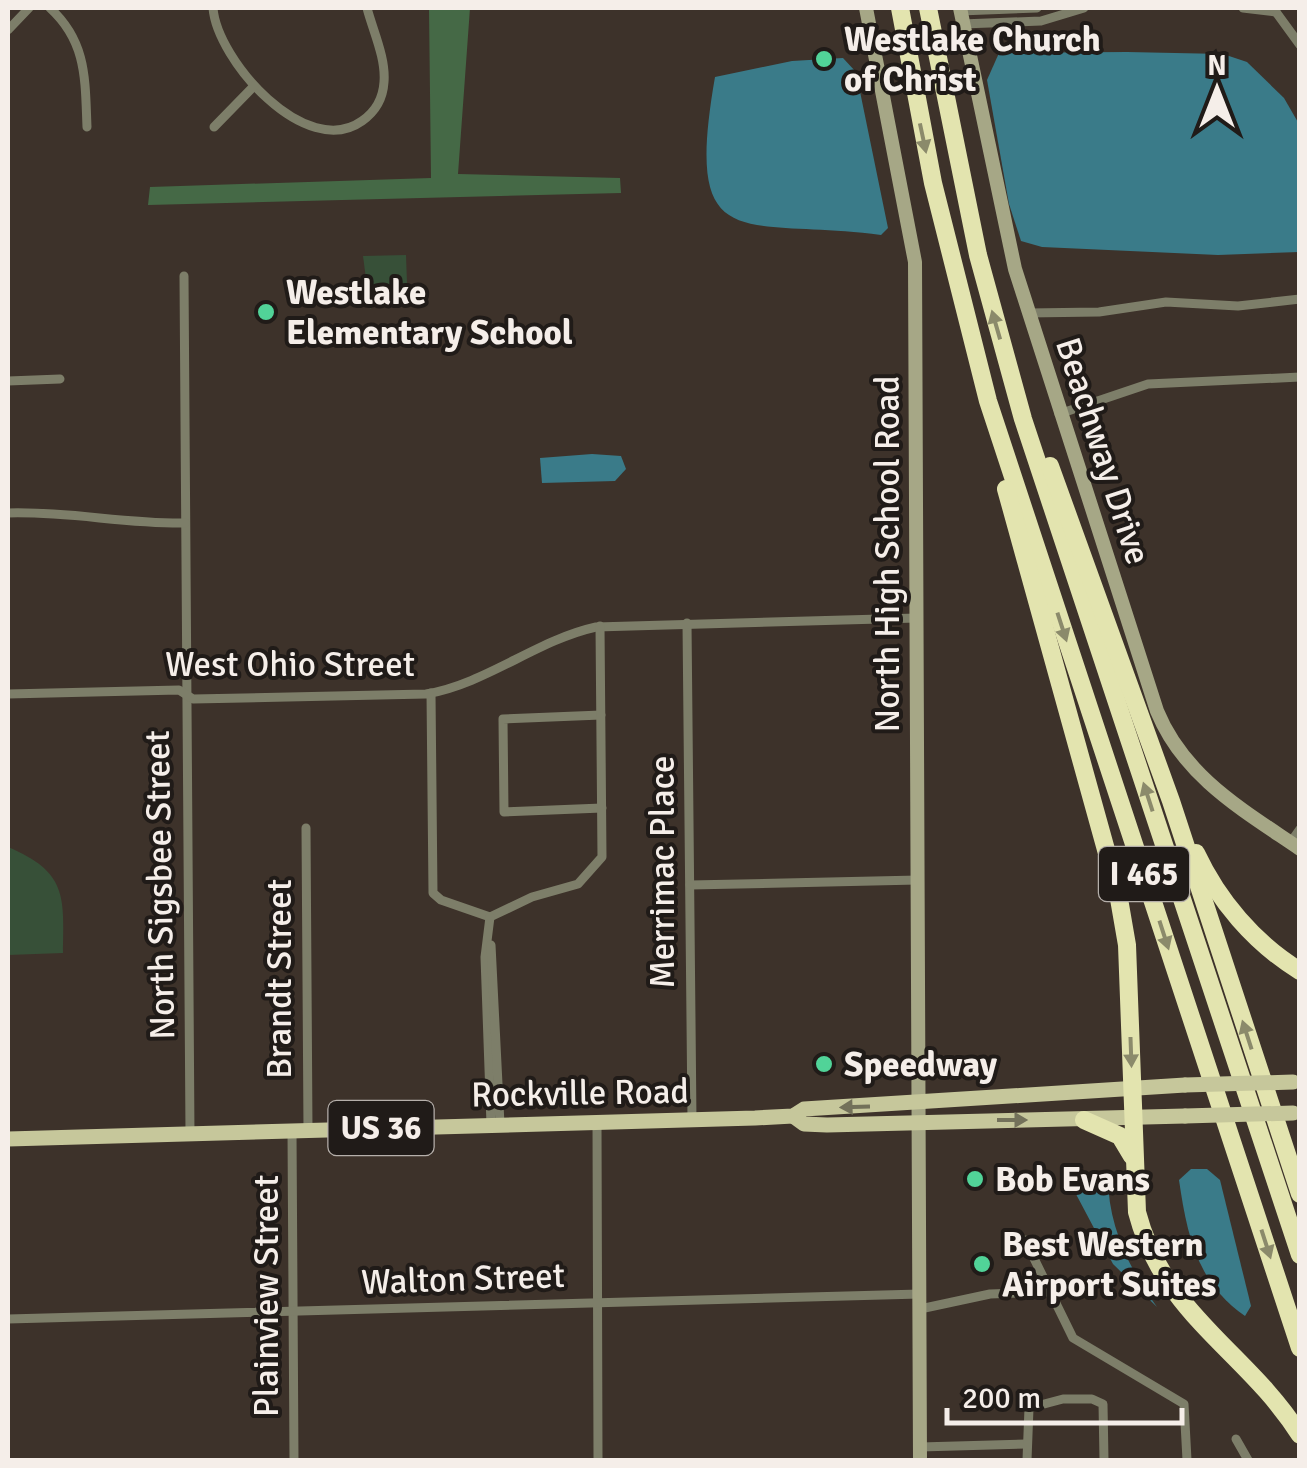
<svg xmlns="http://www.w3.org/2000/svg" width="1307" height="1468" font-family="Signika,sans-serif">
<style>
.green{fill:#375038}
.forest{fill:#456946}
.water{fill:#3a7b89}
.lines{fill:none;stroke-linecap:round;stroke-linejoin:round}
.street{stroke:#7d7e69;stroke-width:9}
.secondary{stroke:#a6a786;stroke-width:14}
.primary{stroke:#c6c79b;stroke-width:15}
.highway{stroke:#e3e4af;stroke-width:18}
.primary-bridge{stroke:#c6c79b;stroke-width:15}
.oneway{fill:#8b8a6b}
.oneway2{fill:#73715a}
.poi-dot{fill:#51d398;stroke:#201b18;stroke-width:4}
.labels{text-anchor:middle;dominant-baseline:central;stroke-width:8;stroke-linejoin:round;paint-order:stroke}
.shield{fill:#201b18;stroke:#b5afaa;stroke-width:2.5}
.shield-label{font-size:32px;font-weight:bold;fill:#f5eee9}
.poi-label{font-size:35px;font-weight:bold;fill:#f5eee9;stroke:#201b18;text-anchor:start}
.street-label{font-size:35px;fill:#f5eee9;stroke:#201b18}
</style>
<rect width="100%" height="100%" fill="#3d322a"/>
<!-- green -->
<g class="green">
<polygon points="406,255 407,283 370,309 363,256"/>
<path d="M8 847C67 872 64 896 63 953L8 955Z"/>
</g>
<!-- forest -->
<polygon class="forest" points="429,8 470,8 458,174 620,178 621,193 148,205 150,187 431,178"/>
<!-- water -->
<g class="water">
<polygon points="1127,52 1223,54 1247,62 1284,98 1299,124 1299,252 1218,255 1042,247 1021,241 1009,204 987,80 999,53"/>
<path d="M843 58 856 72 888 228 881 235C742 217 683 260 715 77L792 61Z"/>
<polygon points="592,454 621,456 626,469 615,481 542,483 540,458"/>
<path d="M1191 1169H1207L1220 1180 1251 1306 1245 1316C1197 1283 1187 1235 1179 1180Z"/>
<path d="M1076 1172 1108 1177C1108 1225 1129 1269 1157 1307L1113 1264 1068 1179Z"/>
</g>
<g class="lines">
<!-- street -->
<g class="street">
<path d="M50 8C87 42 85 79 87 127"/>
<path d="M213 8C217 60 306 161 362 121 375 112 383 98 384 82 386 58 373 31 367 8"/>
<polyline points="1243,8 1276,12"/>
<polyline points="1273,8 1300,45"/>
<polyline points="960,11 1037,8"/>
<polyline points="962,24 1041,21 1084,8"/>
<polyline points="8,30 29,8"/>
<polyline points="214,127 254,86"/>
<polyline points="184,276 190,1134"/>
<polyline points="1028,313 1099,312 1166,302 1238,306 1300,299"/>
<polyline points="8,381 60,379"/>
<polyline points="1059,414 1148,384 1300,377"/>
<path d="M8 513C68 511 125 524 185 523"/>
<polyline points="687,623 692,1120"/>
<polyline points="431,693 433,893 441,900 490,917"/>
<path d="M8 694 179 690 193 699 426 694C486 684 537 640 596 627L917 618"/>
<polyline points="601,715 503,719 504,812 602,808"/>
<polyline points="306,828 308,1130"/>
<polyline points="1290,843 1300,829"/>
<polyline points="690,885 918,880"/>
<polyline points="490,917 532,897 578,884 602,857 600,626"/>
<polyline points="490,917 485,957 491,1124"/>
<polyline points="491,945 500,1124"/>
<polyline points="597,1122 598,1460"/>
<polyline points="292,1131 294,1460"/>
<polyline points="1025,1240 1073,1338 1184,1404 1187,1460"/>
<polyline points="920,1309 990,1294 1048,1292"/>
<polyline points="8,1319 920,1294"/>
<polyline points="1236,1439 1248,1460"/>
<polyline points="920,1447 1026,1444"/>
<polyline points="1027,1460 1029,1408 1063,1399 1092,1399 1103,1404 1104,1460"/>
</g>
<!-- secondary -->
<g class="secondary">
<polyline points="866,8 915,262 920,1460"/>
<path d="M960 8 1015 269 1157 711C1184 777 1243 810 1300 849"/>
</g>
<!-- primary -->
<g class="primary">
<polyline points="793,1116 804,1124 827,1125 1185,1116"/>
<polyline points="8,1139 755,1118 793,1116 804,1109 1185,1085"/>
</g>
<!-- highway -->
<g class="highway">
<polyline points="900,8 933,183 988,401 1300,1348"/>
<polyline points="928,8 978,255 1023,419 1300,1255"/>
<polyline points="1050,466 1171,801 1300,1194"/>
<path d="M1006 489 1118 893 1127 945 1137 1212C1164 1316 1247 1351 1300 1435"/>
<path d="M1196 853C1218 900 1254 943 1300 971"/>
<polyline points="1084,1120 1120,1136 1132,1156"/>
</g>
<!-- primary-bridge -->
<g class="primary-bridge">
<polyline points="1185,1085 1293,1082"/>
<polyline points="1185,1116 1293,1113"/>
</g>
</g>
<!-- one-way arrows -->
<defs><path id="oneway-solid" d="M-6-.8H1V-3.2L6.5 0L1 3.2V.8H-6Z" transform="scale(2.5)"/></defs>
<g class="oneway">
<use href="#oneway-solid" transform="translate(923 138) rotate(78)"/>
<use href="#oneway-solid" transform="translate(996 325) rotate(-106)"/>
<use href="#oneway-solid" transform="translate(1062 627) rotate(72)"/>
<use href="#oneway-solid" transform="translate(1148 797) rotate(-108)"/>
<use href="#oneway-solid" transform="translate(1164 935) rotate(72)"/>
<use href="#oneway-solid" transform="translate(1247 1035) rotate(-108)"/>
<use href="#oneway-solid" transform="translate(1131 1052) rotate(88)"/>
<use href="#oneway-solid" transform="translate(1266 1244) rotate(72)"/>
</g>
<g class="oneway2">
<use href="#oneway-solid" transform="translate(855 1107) rotate(178)"/>
<use href="#oneway-solid" transform="translate(1012 1120)"/>
</g>
<!-- markers -->
<g class="poi-dot">
<circle cx="824" cy="59" r="10"/>
<circle cx="266" cy="312" r="10"/>
<circle cx="824" cy="1064" r="10"/>
<circle cx="975" cy="1179" r="10"/>
<circle cx="982" cy="1264" r="10"/>
</g>
<g class="labels">
<!-- shield labels -->
<g class="shield">
<rect x="1099" y="847" width="90" height="54" rx="8"/>
<rect x="328.5" y="1101" width="105" height="54" rx="8"/>
</g>
<g class="shield-label">
<text x="1144" y="874">I 465</text>
<text x="381" y="1128">US 36</text>
</g>
<!-- poi labels -->
<g class="poi-label">
<text x="844" y="39">Westlake Church<tspan x="844" dy="40">of Christ</tspan></text>
<text x="286" y="292">Westlake<tspan x="286" dy="40">Elementary School</tspan></text>
<text x="844" y="1064">Speedway</text>
<text x="995" y="1179">Bob Evans</text>
<text x="1002" y="1244">Best Western<tspan x="1002" dy="40">Airport Suites</tspan></text>
</g>
<!-- street labels -->
<g class="street-label">
<text transform="translate(1103 451) rotate(72)">Beachway Drive</text>
<text transform="translate(887 554) rotate(-90)">North High School Road</text>
<text x="290" y="664">West Ohio Street</text>
<text transform="translate(662 872) rotate(-90)">Merrimac Place</text>
<text transform="translate(160 885) rotate(-91)">North Sigsbee Street</text>
<text transform="translate(279 979) rotate(-90)">Brandt Street</text>
<text transform="translate(580 1093) rotate(-1)">Rockville Road</text>
<text transform="translate(463 1279) rotate(-2)">Walton Street</text>
<text transform="translate(266 1296) rotate(-90)">Plainview Street</text>
</g>
</g>
<!-- border -->
<rect width="1307" height="1468" fill="none" stroke="#f5eee9" stroke-width="20"/>
<!-- north arrow -->
<g transform="translate(1217 90)" stroke="#201b18" stroke-width="8" paint-order="stroke">
<path d="M0-8L18 38L0 25L-18 38Z" fill="#f5eee9"/>
<text y="-15" font-size="28" font-weight="bold" text-anchor="middle" fill="#f5eee9">N</text>
</g>
<!-- scale -->
<path d="M947 1408v15h235v-15" fill="none" stroke="#f5eee9" stroke-width="5"/>
<text x="962" y="1408" font-size="30" fill="#f5eee9" stroke="#201b18" stroke-width="8" paint-order="stroke">200 m</text>
</svg>
